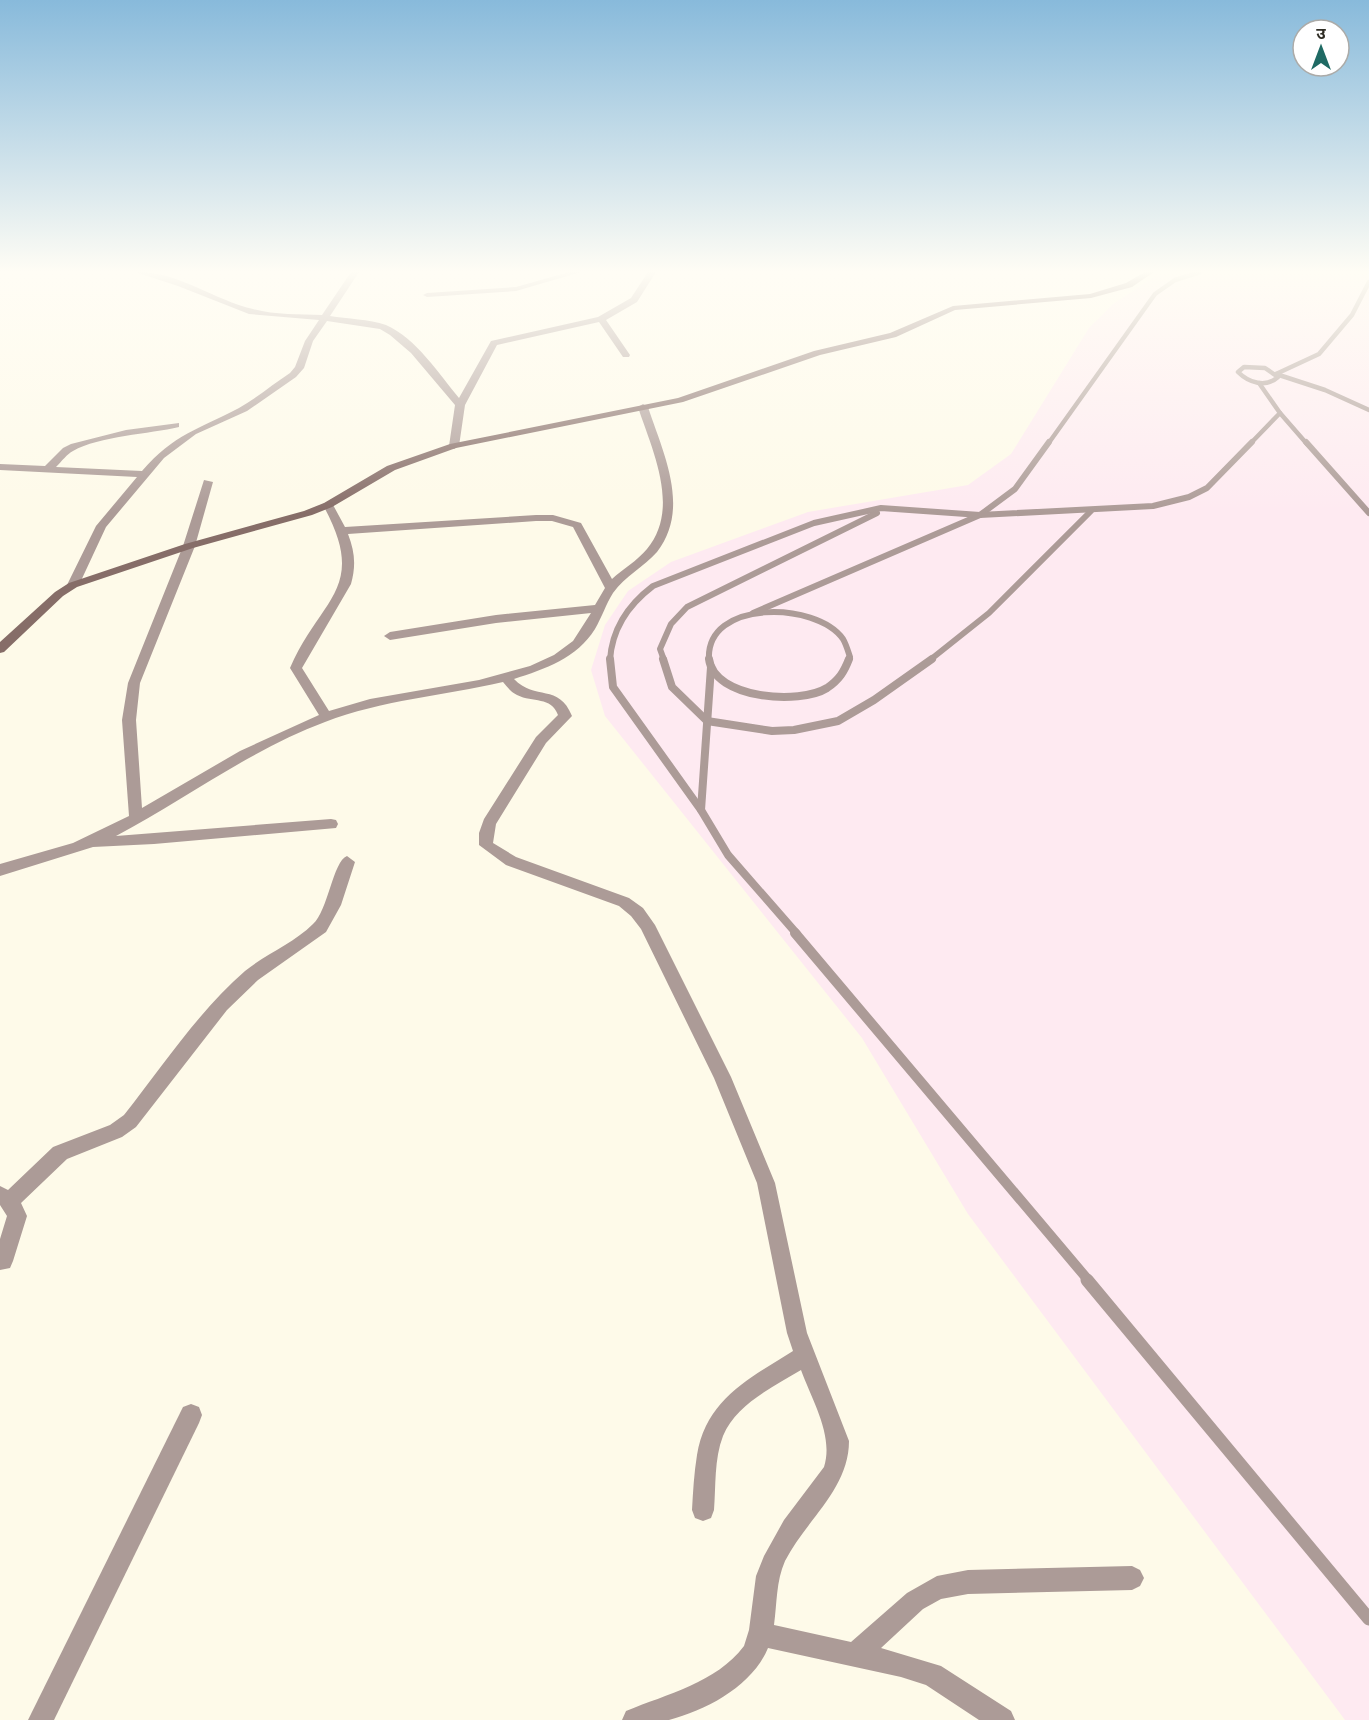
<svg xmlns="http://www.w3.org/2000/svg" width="1369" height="1720" font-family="'Space Grotesk','Noto Sans Devanagari',sans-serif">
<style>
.industrial{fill:#feeaf1}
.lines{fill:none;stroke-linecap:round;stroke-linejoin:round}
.lane-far4{stroke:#ac9b97;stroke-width:4.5}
.lane-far3{stroke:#ac9b97;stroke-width:6}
.lane-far2{stroke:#ac9b97;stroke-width:8}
.lane-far1{stroke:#ac9b97;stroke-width:10}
.lane{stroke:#ac9b97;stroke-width:13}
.street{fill:#ac9b97;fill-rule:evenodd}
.secondary{fill:#866d68;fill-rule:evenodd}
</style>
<rect width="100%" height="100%" fill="#fefae9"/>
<!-- industrial -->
<polygon class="industrial" points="1162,272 1369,272 1369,1720 1345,1720 968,1214 862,1038 605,716 591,670 605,625 628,591 671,562 808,512 968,485 1011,454 1089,328 1113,304"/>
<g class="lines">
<!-- lane-far4 -->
<g class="lane-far4">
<path d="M1244 367 1265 368 1278 377C1266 388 1249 383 1238 372Z"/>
<polyline points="1276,374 1319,354 1352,315 1369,282"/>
<polyline points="1276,374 1325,390 1369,410"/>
<polyline points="1280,413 1307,444"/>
<polyline points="1048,444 1155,294 1175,280 1200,272"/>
<polyline points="1250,444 1280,413 1259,383"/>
</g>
<!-- lane-far3 -->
<g class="lane-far3">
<polyline points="1306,442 1369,513"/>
<polyline points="753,613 980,515 1015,489 1049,442"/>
<path d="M610 660C612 628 628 605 653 586L814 523 881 508 980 515 1153 506 1189 497 1207 488 1252 442"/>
<polyline points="664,660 660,649 671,624 687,607 877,513"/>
<path d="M709 660C705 599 816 601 843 639 846 644 848 651 850 657L848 660"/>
<polyline points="930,660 989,613 1091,511"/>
</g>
<!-- lane-far2 -->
<g class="lane-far2">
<polyline points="610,659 613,687 701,810"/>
<polyline points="663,659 672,687 707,721 772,731 794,730 838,721 874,700 932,659"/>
<path d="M709 659C714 699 800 705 827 688 839 680 844 672 849 659"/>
<polyline points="711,667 701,810 728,855 797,934"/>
</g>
<!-- lane-far1 -->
<polyline class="lane-far1" points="795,933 1089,1281"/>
<!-- lane -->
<polyline class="lane" points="1087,1280 1369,1619"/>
<!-- street -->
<g class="street">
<path d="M135 272C176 270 214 300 253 309 274 315 300 314 322 315L351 272H359L330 316C347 319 369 319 386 325 416 338 439 374 459 398L491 341 598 317 631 298 648 272H656L637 302 606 320 630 355 629 357H623L599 322 497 345 465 405 459 446 454 449 449 446 455 405 411 353 390 335 380 329 327 321 313 341 304 368 296 377 247 411 196 434 164 458 106 527 79 585 73 588 67 585 96 526 137 477 0 470V464L45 466 63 448 71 444 126 430 179 423V427C150 434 99 436 73 451 67 454 62 461 56 467L142 471C174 434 199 429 239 408 257 398 273 384 290 373L295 367 305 341 319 320 249 314 178 286Z"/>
<polygon points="569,272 581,272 516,291 427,297 423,295 427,293 516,287"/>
<path d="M643 404 648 407C663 453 691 508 657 552 644 567 625 576 613 593 606 604 602 617 595 629 577 658 545 669 514 679 535 701 559 683 572 716L546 743 496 824 493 843 516 857 629 898 643 908 655 925 731 1077 775 1183 807 1333 849 1441C849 1489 806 1520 785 1561 776 1581 777 1604 774 1625L851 1642 907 1593 937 1576 968 1570 1132 1566 1140 1570 1144 1578 1140 1586 1132 1590 968 1594 941 1599 923 1609 881 1648 941 1666 1011 1711 1015 1720H979L926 1685 901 1677 768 1648C753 1685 708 1710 669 1720 655 1720 637 1720 622 1720L626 1711C667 1694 716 1683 744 1646L749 1630 756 1576 764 1556 784 1520 824 1467C834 1436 812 1400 801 1370 773 1387 736 1404 723 1436 714 1459 716 1486 714 1510L711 1518 703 1521 695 1518 692 1510C693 1492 694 1473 697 1455 706 1399 750 1378 793 1351L787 1333 757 1183 714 1078 641 929 631 916 619 906 506 865 479 845V833L484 819 536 737 558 715C551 696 533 703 517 695 511 692 507 687 503 682 443 696 382 700 325 722 250 750 186 799 116 836L331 819 336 820 338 824 336 828 154 844 93 847 0 876V864L73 843 129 816 122 720 128 683 183 546 204 480 213 482 195 546 140 683 136 720 142 808 240 751 319 715 290 668C321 597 369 589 323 505L324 503H332L345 527 536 515H553L581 523 612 579C623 569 637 561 647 549 681 508 652 450 638 407ZM536 521H552L573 527 605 588 595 605 496 615 390 632 384 636 390 640 496 623 591 613 573 641 554 655 530 666 479 680 370 699 329 711 302 668 351 584C356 566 355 552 348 534Z"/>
<path d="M347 856 355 862 341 905 326 932 258 980 227 1010 136 1127 122 1137 67 1159 21 1203 27 1216 13 1261 10 1268 0 1270V1239L7 1216 0 1205V1186L8 1190 53 1147 110 1125 124 1115C162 1067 198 1012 245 971 266 954 294 943 313 924 328 911 333 861 347 856Z"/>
<polygon points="191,1404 199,1407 202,1415 199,1423 54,1720 28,1720 183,1407"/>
</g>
<!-- secondary -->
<polygon class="secondary" points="1145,272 1154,272 1132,287 1091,298 955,310 896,337 820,355 683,402 456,448 395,470 332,507 312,515 193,548 77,587 63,596 4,652 0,653 0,642 55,592 69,583 185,544 304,511 324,503 387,466 450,444 678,398 814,351 890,333 953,306 1090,294 1126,283"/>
</g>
<!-- sky -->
<linearGradient id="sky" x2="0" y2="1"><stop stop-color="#88badb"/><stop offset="0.53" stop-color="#fffdf5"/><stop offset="1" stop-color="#fffdf5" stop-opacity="0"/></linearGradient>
<rect width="1369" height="513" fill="url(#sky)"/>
<!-- north arrow -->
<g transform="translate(1321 48)"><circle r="28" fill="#ffffff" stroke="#acaba8" stroke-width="1.5"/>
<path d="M0-4.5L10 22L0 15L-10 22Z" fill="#1f6a64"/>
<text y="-9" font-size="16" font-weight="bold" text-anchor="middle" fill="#2f2d25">उ</text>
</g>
</svg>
